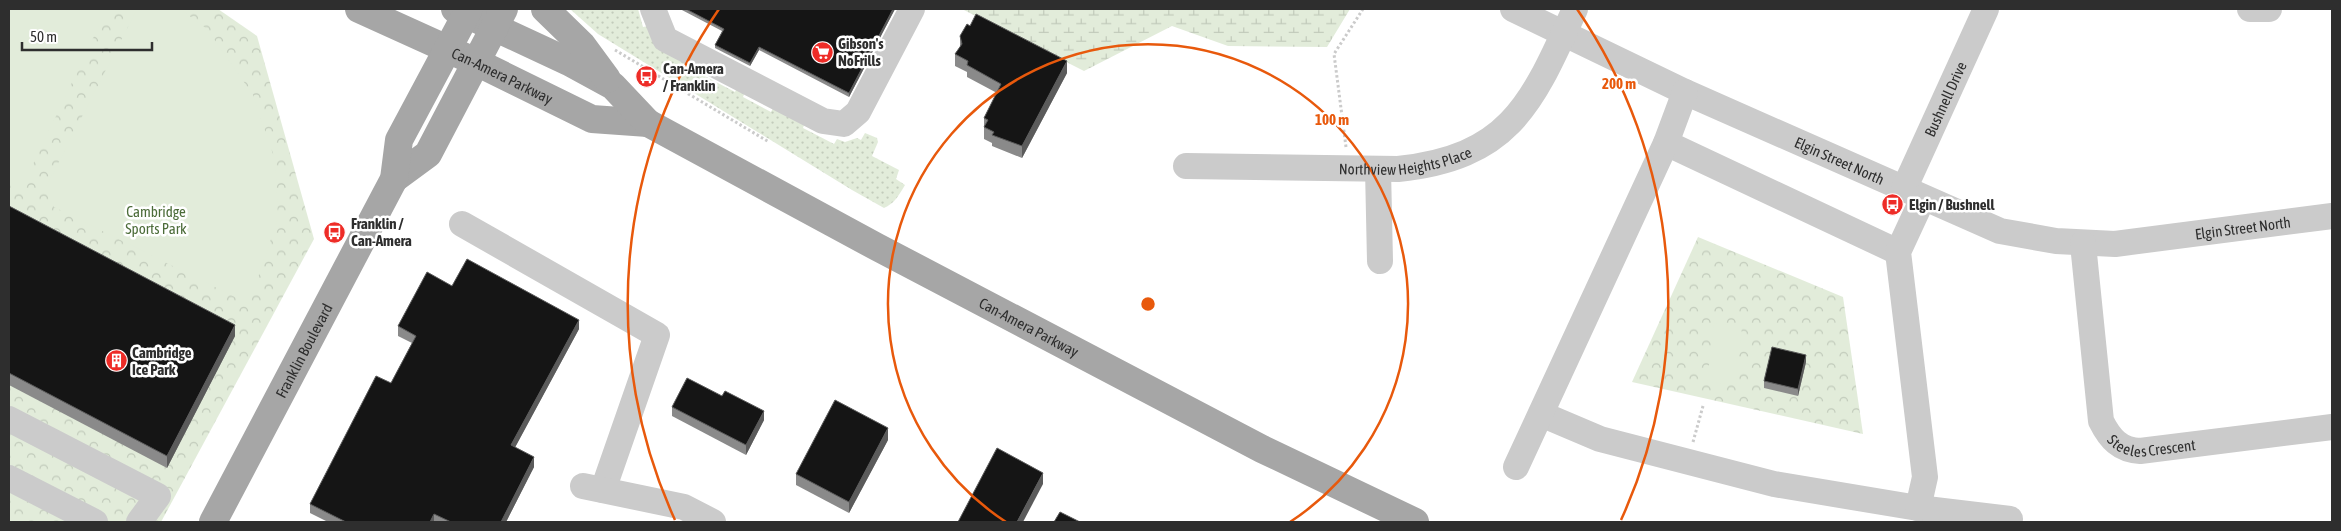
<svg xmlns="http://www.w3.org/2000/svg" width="2341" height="531" font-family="'Asap Condensed',sans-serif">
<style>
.grass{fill:url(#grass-dots)}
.wetland{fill:url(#wetland-marsh)}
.park{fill:url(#park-crowns)}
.pitch{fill:#e2ecda}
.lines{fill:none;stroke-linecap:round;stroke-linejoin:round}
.path{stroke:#cbcbcb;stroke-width:3;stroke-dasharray:2.5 2.5;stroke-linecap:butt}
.minor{stroke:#cbcbcb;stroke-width:26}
.major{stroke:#a6a6a6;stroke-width:28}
.wall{fill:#8a8a8a}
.shaded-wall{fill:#5b5b5b}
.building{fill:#151515;stroke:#5b5b5b}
.ring{fill:none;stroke:#e8590c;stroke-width:2.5}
.labels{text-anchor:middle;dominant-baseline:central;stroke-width:5;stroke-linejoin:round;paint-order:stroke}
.poi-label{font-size:15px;font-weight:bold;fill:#2e2e2e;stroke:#fff;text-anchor:start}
.street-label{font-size:15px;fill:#2e2e2e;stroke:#fff}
.park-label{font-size:15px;fill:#4c6c39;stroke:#fff}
.centre{fill:#e8590c;stroke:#fff;stroke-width:2.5}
.ring-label{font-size:15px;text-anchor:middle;font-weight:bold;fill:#e8590c;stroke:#fff;stroke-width:5;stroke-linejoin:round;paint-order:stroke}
</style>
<defs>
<pattern id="grass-dots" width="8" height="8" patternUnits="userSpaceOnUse" patternTransform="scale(1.25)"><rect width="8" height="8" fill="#e2ecda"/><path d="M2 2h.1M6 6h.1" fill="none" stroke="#c2cbbb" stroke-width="1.8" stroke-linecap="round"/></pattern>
<pattern id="wetland-marsh" width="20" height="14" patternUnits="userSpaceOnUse" patternTransform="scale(1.25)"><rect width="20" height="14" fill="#e2ecda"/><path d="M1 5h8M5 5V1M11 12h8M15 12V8" fill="none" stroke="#c2cbbb"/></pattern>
<pattern id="park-crowns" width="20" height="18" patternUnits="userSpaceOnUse" patternTransform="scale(1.25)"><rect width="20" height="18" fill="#e2ecda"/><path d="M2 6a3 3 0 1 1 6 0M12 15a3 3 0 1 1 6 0" fill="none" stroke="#c2cbbb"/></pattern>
</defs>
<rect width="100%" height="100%" fill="#fff"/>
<!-- grass -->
<path class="grass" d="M570 9H638L643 27 648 26 698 68 697 72 735 92 737 88 745 92 743 97 771 112 774 106 805 122 803 128 834 144 837 139 845 142 857 138 861 140 865 133 877 138 878 142 872 156 899 170 896 179 905 185C899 195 895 203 884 208L852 190 598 34Z"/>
<!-- wetland -->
<polygon class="wetland" points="962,9 1350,9 1327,47 1228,46 1172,26 1084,71"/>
<!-- park -->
<g class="park">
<polygon points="9,9 218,9 257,36 314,239 161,522 9,522"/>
<polygon points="1698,237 1843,297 1863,434 1632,382"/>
</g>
<!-- pitch -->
<g class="pitch">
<polygon points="9,9 107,9 26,179 9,180"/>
<polygon points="137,9 180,9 207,29 253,95 275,160 278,218 249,304 54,207 45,189"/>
<polygon points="1714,323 1742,326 1736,385 1707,382"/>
</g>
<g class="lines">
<!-- path -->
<g class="path">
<polyline points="615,50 769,142"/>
<polyline points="1346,147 1334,54 1363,9"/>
<polyline points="1693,442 1703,406"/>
</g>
<!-- minor -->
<g class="minor">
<polyline points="653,9 665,39 823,121 844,124 858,112 912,9"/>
<path id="s1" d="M1513 9 1685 92 2000 231 2056 241 2115 244 2332 216"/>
<polyline points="2250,9 2269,9"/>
<polyline points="1666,143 1898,252"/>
<path id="s2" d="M1186 166 1398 169C1511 157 1532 103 1575 9"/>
<polyline points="1378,169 1380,261"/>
<path id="s3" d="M1904 189 1986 9"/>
<polyline points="462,224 657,335 603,490"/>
<path id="s4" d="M2083 244 2101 421C2110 439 2120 450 2140 451L2332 427"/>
<polyline points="1541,414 1600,439 1774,484 1918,508 2010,519"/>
<polyline points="9,419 158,496 139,522"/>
<polyline points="1516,467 1666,143 1685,92"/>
<polyline points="9,478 95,522"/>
<polyline points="583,486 684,507 713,522"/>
<polyline points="1918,508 1925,477 1898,252 1923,198"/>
</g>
<!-- major -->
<g class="major">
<path id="s5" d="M359 9 476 62 592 119 648 123"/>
<path id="s6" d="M455 9 569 62 613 86 648 123 877 247 1262 449 1415 522"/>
<polyline points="545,9 582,45 607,79"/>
<polyline points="394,179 428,154 504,9"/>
<path id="s7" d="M213 522 394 179 399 140 469 9"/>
</g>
</g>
<!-- wall -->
<g class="wall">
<polygon points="680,9 895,9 849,97 759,50 750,66 715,48 715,45 722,31"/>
<polygon points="960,36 1067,73 1022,158 992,146 992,143 984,139 984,118 997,93 967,77 967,72 955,66 955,54 960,47"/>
<polygon points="9,206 235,336 167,468 9,385"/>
<polygon points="452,286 579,329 515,447 534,467 506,522 328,522 310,513 310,504 391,383 412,343 398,336 398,326"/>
<polygon points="1806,362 1798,396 1764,388 1764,381"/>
<polygon points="672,407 764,420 746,455 672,416"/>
<polygon points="888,440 849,513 796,485 796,474"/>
</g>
<!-- shaded-wall -->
<g class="shaded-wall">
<polygon points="893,9 895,9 849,97 849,93"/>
<polygon points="759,47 759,50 750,66 750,63"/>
<polygon points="1067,61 1067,73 1022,158 1022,146"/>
<polygon points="579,320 579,329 511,455 511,445"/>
<polygon points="235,325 235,336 167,468 167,456"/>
<polygon points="1806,355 1806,362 1798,396 1798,389"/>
<polygon points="764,411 764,420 746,455 746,445"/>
<polygon points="888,428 888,440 849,513 849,502"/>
<polygon points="534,457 534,467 506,522 501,522"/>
<polygon points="1043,473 1043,484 1023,522 1017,522"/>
<polygon points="434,514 434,522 430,522"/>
</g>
<!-- building -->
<g class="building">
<polygon points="686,9 893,9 849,93 759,47 750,63 715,45 724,29"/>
<polygon points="976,14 1067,61 1022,146 992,135 994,132 984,127 988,120 984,118 1001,84 967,65 968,61 955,54 962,44 960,36 967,24 970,26"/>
<polygon points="9,206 235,325 167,456 9,373"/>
<polygon points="467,259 579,320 511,445 534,457 501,522 451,522 434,514 430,522 346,522 310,504 376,376 391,383 416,336 398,326 427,272 452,286"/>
<polygon points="1772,347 1806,355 1798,389 1764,381"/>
<polygon points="687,378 722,396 725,391 764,411 746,445 672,407"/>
<polygon points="835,400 888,428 849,502 796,474"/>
<polygon points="997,448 1043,473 1017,522 958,522"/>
<polygon points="1060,512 1080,522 1054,522"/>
</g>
<!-- distance rings -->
<g class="ring">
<path d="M1006 522A260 260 0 1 1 1290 522"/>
<path d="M675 520A520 520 0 0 1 719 9M1577 9A520 520 0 0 1 1621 520"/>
</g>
<!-- icons -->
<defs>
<symbol id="supermarket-disc" viewBox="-11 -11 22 22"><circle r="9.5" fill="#ee2c27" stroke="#fff"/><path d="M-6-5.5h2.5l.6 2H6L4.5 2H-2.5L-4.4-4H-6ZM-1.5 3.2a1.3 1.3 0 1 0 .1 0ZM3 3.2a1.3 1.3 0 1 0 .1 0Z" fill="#fff"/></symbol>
<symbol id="bus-disc" viewBox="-11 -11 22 22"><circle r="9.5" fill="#ee2c27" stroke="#fff"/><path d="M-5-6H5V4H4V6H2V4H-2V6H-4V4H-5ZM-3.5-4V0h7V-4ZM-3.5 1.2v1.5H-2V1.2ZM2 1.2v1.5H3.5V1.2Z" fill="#fff"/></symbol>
<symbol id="building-disc" viewBox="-11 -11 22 22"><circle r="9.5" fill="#ee2c27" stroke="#fff"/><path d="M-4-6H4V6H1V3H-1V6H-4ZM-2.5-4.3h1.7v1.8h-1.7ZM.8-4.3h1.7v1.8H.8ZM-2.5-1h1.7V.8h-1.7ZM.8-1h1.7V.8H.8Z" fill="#fff"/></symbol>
</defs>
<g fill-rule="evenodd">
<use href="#supermarket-disc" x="810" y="40" width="25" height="25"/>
<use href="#bus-disc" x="634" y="64" width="25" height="25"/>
<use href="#bus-disc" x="1880" y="192" width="25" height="25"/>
<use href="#bus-disc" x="322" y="220" width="25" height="25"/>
<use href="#building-disc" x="104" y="348" width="25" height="25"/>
</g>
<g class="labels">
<!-- poi labels -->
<g class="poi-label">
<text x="838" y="43">Gibson's<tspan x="838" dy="17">NoFrills</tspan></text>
<text x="663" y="68">Can-Amera<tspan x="663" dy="17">/ Franklin</tspan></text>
<text x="1909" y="204">Elgin / Bushnell</text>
<text x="351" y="223">Franklin /<tspan x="351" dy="17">Can-Amera</tspan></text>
<text x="132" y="352">Cambridge<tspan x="132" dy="17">Ice Park</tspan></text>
</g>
<!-- street labels -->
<g class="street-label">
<text stroke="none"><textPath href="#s5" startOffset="158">Can-Amera Parkway</textPath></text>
<text stroke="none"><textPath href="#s3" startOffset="99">Bushnell Drive</textPath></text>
<text stroke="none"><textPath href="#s2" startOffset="220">Northview Heights Place</textPath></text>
<text stroke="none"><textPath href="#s1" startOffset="360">Elgin Street North</textPath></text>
<text stroke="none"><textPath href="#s1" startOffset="780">Elgin Street North</textPath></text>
<text stroke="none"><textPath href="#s6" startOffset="659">Can-Amera Parkway</textPath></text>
<text stroke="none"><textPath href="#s7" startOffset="194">Franklin Boulevard</textPath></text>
<text stroke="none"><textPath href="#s4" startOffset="241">Steeles Crescent</textPath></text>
</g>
<!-- park labels -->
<g class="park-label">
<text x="156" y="211">Cambridge<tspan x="156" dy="17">Sports Park</tspan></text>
</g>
</g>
<circle cx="1148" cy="304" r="8" class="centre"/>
<g class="ring-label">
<text x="1619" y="89">200 m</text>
<text x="1332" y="125">100 m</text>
</g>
<!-- border -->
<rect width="2341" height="531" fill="none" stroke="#2e2e2e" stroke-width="20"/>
<!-- scale -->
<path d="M22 42v8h130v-8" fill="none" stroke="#2e2e2e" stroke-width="2.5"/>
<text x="30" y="42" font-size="15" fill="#2e2e2e" stroke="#ffffff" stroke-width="4" paint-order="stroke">50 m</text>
</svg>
